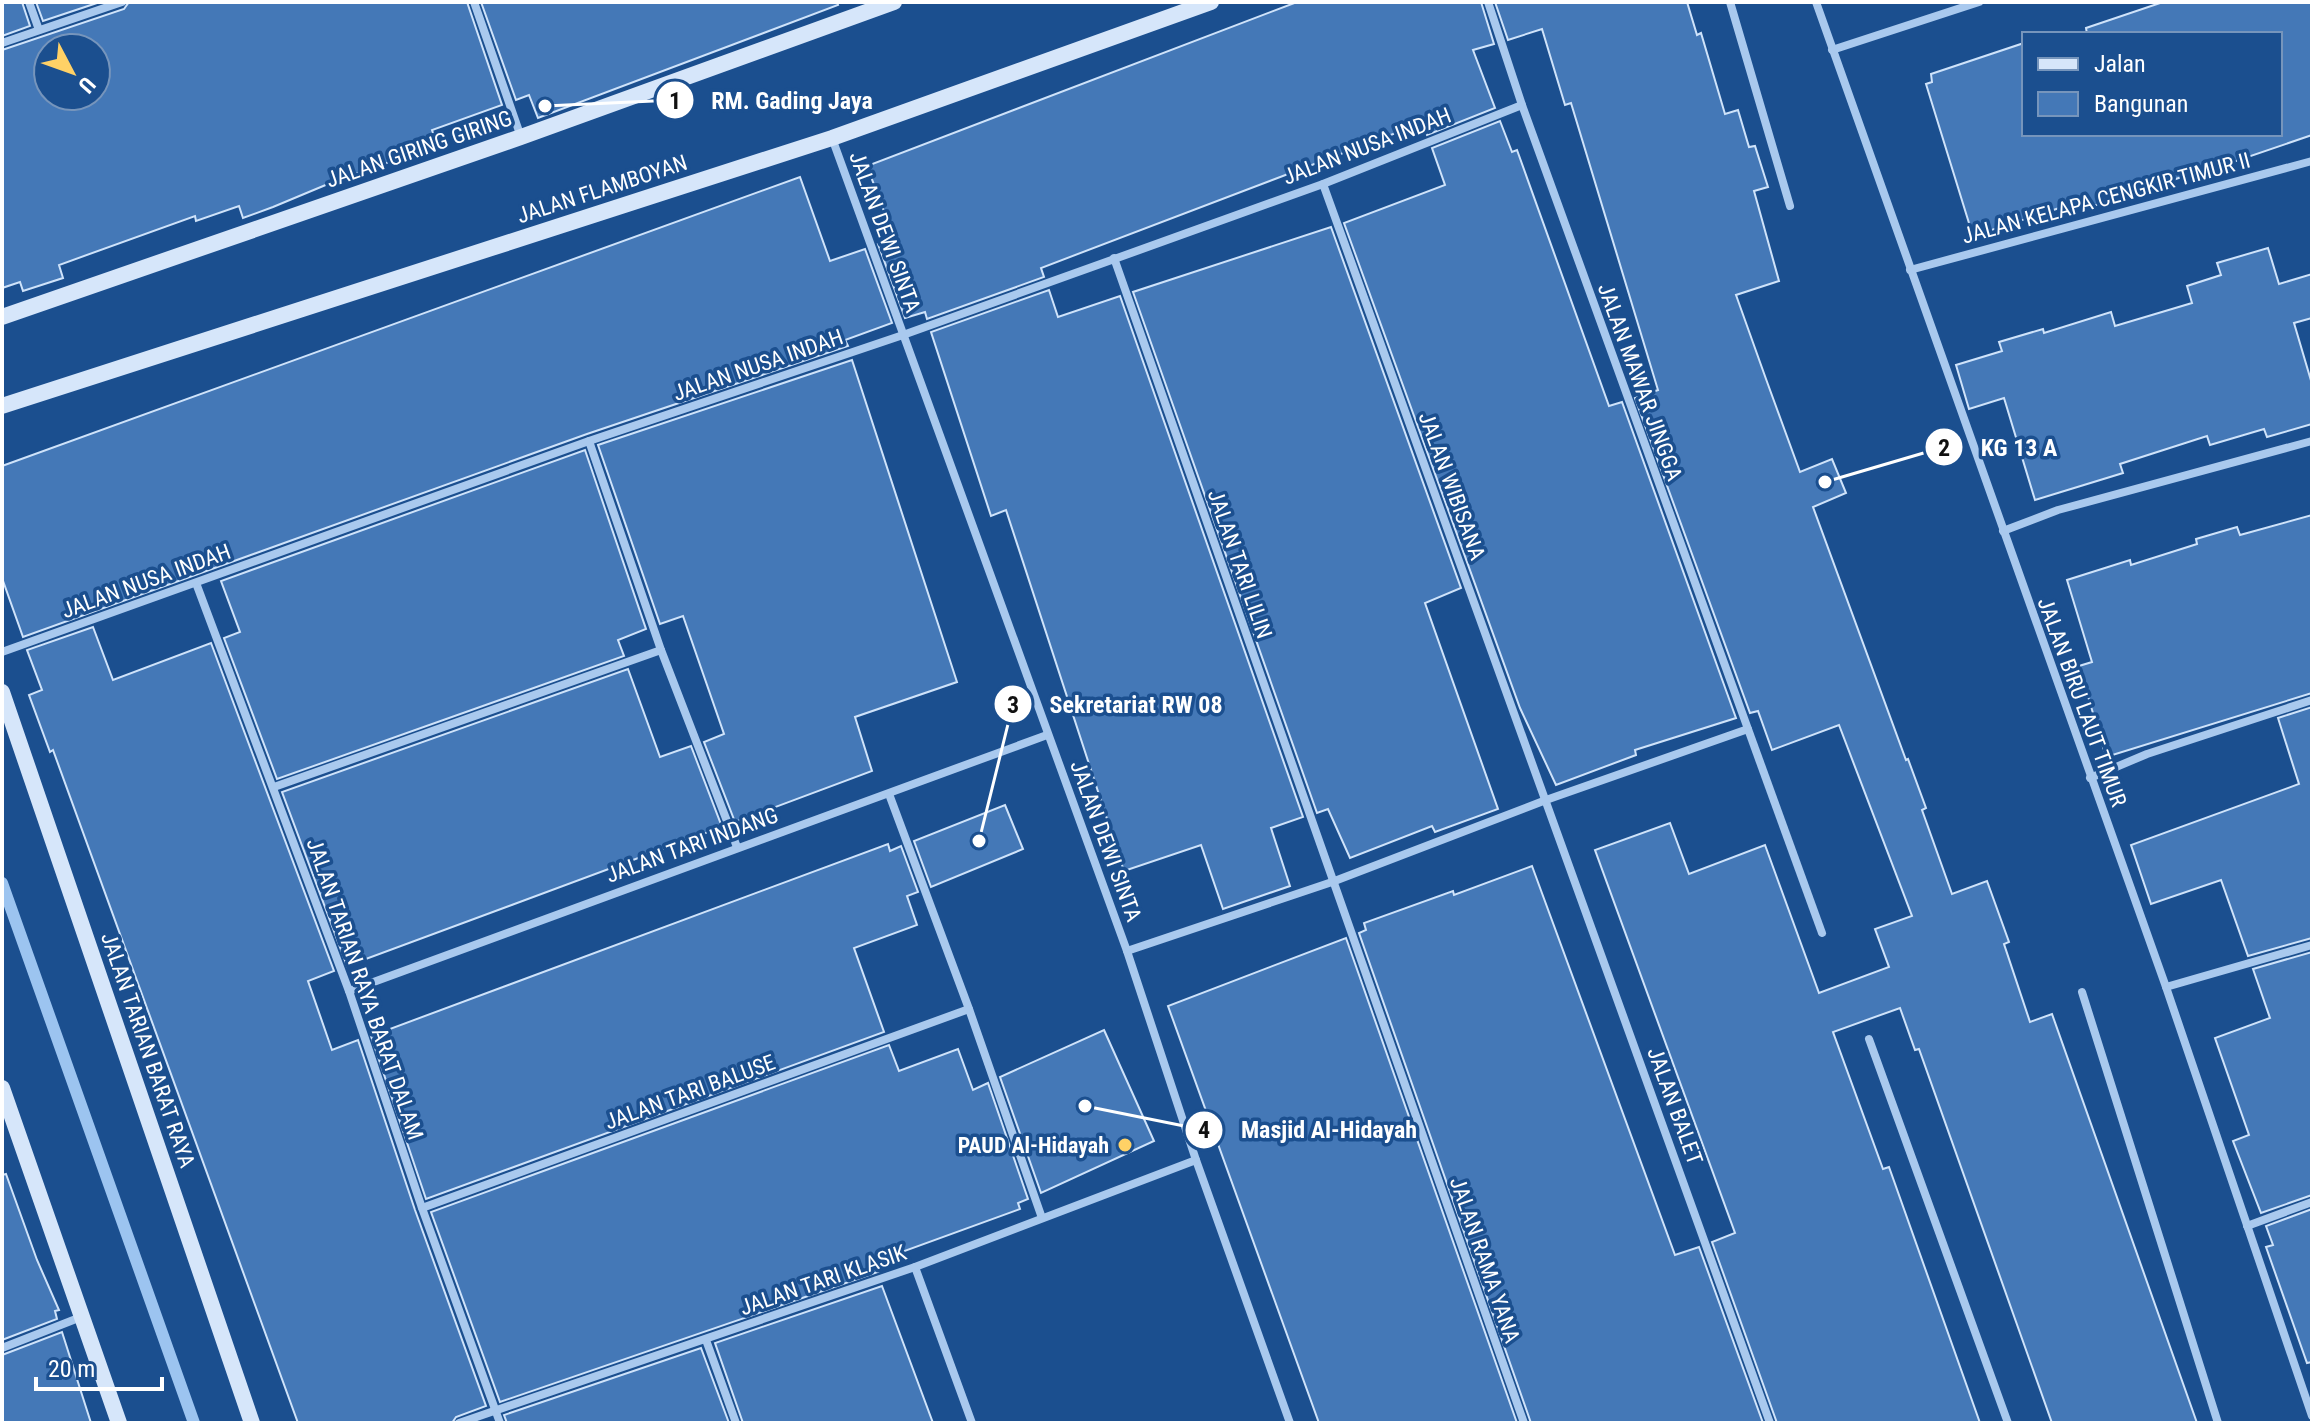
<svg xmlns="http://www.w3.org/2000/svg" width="2314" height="1425" font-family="'Roboto Condensed',sans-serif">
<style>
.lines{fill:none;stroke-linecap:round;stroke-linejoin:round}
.stream{stroke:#9cc4f0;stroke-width:12}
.building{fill:#4478b7;stroke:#cfe3fa;stroke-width:2;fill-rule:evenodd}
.street{stroke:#a9c9ee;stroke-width:8}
.secondary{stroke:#d6e6fa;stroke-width:16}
.poi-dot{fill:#ffd166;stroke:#1b4f8f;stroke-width:3}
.labels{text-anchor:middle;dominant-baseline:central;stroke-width:7;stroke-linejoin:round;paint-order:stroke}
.street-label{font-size:22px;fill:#fff;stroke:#1b4f8f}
.poi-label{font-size:22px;font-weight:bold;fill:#fff;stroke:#1b4f8f;text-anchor:end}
.leader{fill:none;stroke:#fff;stroke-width:3}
.callout-dot{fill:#fff;stroke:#1b4f8f;stroke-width:3}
.mark-label{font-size:24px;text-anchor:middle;font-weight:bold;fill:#111}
.callout-label{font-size:24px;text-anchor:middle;font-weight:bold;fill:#fff;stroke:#1b4f8f;stroke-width:7;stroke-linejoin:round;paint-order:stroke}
</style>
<rect width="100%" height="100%" fill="#1b4f8f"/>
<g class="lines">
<!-- stream -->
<polyline class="stream" points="2,883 194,1423"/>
</g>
<!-- building -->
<g class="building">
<polygon points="2,2 22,2 30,26 2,36"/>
<polygon points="36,2 100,2 43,21"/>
<path d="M129 2H467L502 105 432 130 437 145 328 184 273 207 243 218 239 206 196 221 195 216 59 265 63 278 23 291 20 282 2 288V50L124 9ZM48 48H96V96H48Z"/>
<polygon points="481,2 837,2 838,5 538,118 529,95 516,100"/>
<polygon points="1297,2 1481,2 1494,44 1473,50 1495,108 1427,135 1422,123 1041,268 1044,277 927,319 925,312 905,318 878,244 894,238 867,166"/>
<polygon points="1495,2 1687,2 1697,35 1701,33 1725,114 1738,110 1749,147 1755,146 1768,187 1754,191 1779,281 1736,295 1766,379 1800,472 1832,459 1846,493 1813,507 1906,760 1908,759 1926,808 1922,810 1952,894 1987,881 2009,942 2004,944 2030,1022 2052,1014 2197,1423 2052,1423 1919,1049 1915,1050 1900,1008 1833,1032 1883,1169 1889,1167 1980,1423 1777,1423 1712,1242 1735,1233 1595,850 1670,823 1689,874 1765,845 1819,993 1889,967 1875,929 1912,916 1839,725 1772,750 1758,711 1750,713 1635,398 1658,390 1571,103 1565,105 1542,29 1508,40"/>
<polygon points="2163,2 2312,2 2312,135 2192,176 2191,174 2087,208 2084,200 1973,236 1926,84 1932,82 1931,74 2024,43 2024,134 2280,134 2280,34 2087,34 2086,28"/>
<polygon points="1500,121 1512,152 1517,150 1609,406 1622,402 1736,718 1635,750 1636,755 1556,785 1520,708 1344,223 1445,185 1432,148"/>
<polygon points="800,177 830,261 865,249 892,323 845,340 848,346 587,434 23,637 2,578 2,466"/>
<polygon points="1331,227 1461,588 1425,603 1498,809 1435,832 1432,826 1350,858 1328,809 1317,813 1133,292"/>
<polygon points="2268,248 2279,284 2312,274 2312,318 2294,323 2312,384 2312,424 2267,437 2264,429 2210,445 2207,436 2120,464 2123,473 2035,500 2004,398 1969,409 1956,365 2002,351 1999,342 2043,329 2044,333 2111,312 2115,326 2192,303 2187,286 2221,275 2217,263"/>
<polygon points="1049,290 1058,317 1120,296 1303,817 1271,828 1290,886 1223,909 1201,845 1124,871 1006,510 991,516 931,332"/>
<polygon points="852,360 957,682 855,717 872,771 735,822 704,742 724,734 683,616 660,624 598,445"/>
<polygon points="585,450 646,629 618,640 624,656 277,779 224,638 240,632 221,581"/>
<polygon points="2312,515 2312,693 2106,757 2079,666 2092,662 2067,580 2130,560 2131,565 2197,544 2196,539 2237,527 2240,535"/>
<polygon points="93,627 113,680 211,643 334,971 308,981 332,1050 358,1040 415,1210 486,1406 456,1417 452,1423 298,1423 53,750 50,752 29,695 42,690 27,650"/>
<polygon points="628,669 660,757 691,746 722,827 347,966 282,792"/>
<polygon points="2312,707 2312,938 2248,956 2221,880 2151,904 2131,845 2299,784 2278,718"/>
<polygon points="1005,805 1023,849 931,887 914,841"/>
<polygon points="888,844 890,851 901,846 918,892 907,896 917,925 854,948 884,1032 426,1199 371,1036"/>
<polygon points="1532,866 1675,1255 1699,1247 1763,1423 1531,1423 1359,933 1366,930 1364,923 1453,891 1454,895"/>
<polygon points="1346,938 1517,1423 1319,1423 1168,1006"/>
<polygon points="2312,952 2312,1195 2261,1213 2233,1141 2249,1135 2215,1038 2270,1018 2253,969"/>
<polygon points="1104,1030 1154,1141 1041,1193 1000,1077"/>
<polygon points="889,1045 899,1071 958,1049 973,1090 988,1083 1028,1199 1018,1203 1020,1209 874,1262 878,1272 500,1402 431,1212"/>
<polygon points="6,1174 37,1260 59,1310 55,1311 57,1319 2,1340 2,1175"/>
<polygon points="2312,1209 2312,1362 2307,1363 2266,1247 2273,1245 2266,1226"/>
<polygon points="882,1286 933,1423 743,1423 715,1343"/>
<polygon points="62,1332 91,1423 2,1423 2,1355"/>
<polygon points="701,1348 729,1423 507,1423 504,1415"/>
</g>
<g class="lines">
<!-- street -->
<g class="street">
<polyline points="29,2 39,30"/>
<polyline points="474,2 521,137"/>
<polyline points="1730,2 1790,206"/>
<polyline points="1816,2 2166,987 2312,1416"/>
<polyline points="2,43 122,2"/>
<polyline points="1832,50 1979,2"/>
<polyline points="832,138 1127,951 1196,1160 1290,1423"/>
<polyline points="1323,184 1770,1423"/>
<polyline points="1114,258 1524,1423"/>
<polyline points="1910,270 2312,161"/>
<polyline points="589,441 661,650 737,847"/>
<polyline points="2003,531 2058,510 2312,441"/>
<polyline points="196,583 349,991 422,1208 500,1423"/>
<polyline points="2,652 589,441 903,335 1323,184 1522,105"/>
<polyline points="1748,729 1822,933"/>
<polyline points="2090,778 2147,754 2312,700"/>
<polyline points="274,787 661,650"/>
<polyline points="889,794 969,1009 1042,1218"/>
<polyline points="1127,951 1332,882 1546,800 1748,729 1522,105 1488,2"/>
<polyline points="2166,987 2312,945"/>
<polyline points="349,991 1047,735"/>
<polyline points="2082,992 2218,1423"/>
<polyline points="1869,1039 2008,1423"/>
<polyline points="422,1208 969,1009"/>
<polyline points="2247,1226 2312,1202"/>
<polyline points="915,1267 972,1423"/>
<polyline points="706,1340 736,1423"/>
<polyline points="2,1348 81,1317"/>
<polyline points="459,1423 915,1267 1196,1160"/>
</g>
<!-- secondary -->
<g class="secondary">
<polyline points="2,317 521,137 894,2"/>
<polyline points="2,406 832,138 1211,2"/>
<polyline points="2,692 252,1423"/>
<polyline points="2,1088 119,1423"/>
</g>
</g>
<!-- markers -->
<circle class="poi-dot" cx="1125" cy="1145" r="8"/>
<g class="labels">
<!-- street labels -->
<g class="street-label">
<text transform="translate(1367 146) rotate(-21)">JALAN NUSA INDAH</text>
<text transform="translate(419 149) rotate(-19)">JALAN GIRING GIRING</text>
<text transform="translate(602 189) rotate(-18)">JALAN FLAMBOYAN</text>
<text transform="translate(2106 198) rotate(-15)">JALAN KELAPA CENGKIR TIMUR II</text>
<text transform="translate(885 232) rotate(70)">JALAN DEWI SINTA</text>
<text transform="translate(758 365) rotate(-19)">JALAN NUSA INDAH</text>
<text transform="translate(1640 382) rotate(70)">JALAN MAWAR JINGGA</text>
<text transform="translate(1452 486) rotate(70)">JALAN WIBISANA</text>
<text transform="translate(1240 564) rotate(71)">JALAN TARI LILIN</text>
<text transform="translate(146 581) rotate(-20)">JALAN NUSA INDAH</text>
<text transform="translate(2082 702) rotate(70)">JALAN BIRU LAUT TIMUR</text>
<text transform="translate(1106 841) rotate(70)">JALAN DEWI SINTA</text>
<text transform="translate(692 845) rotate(-20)">JALAN TARI INDANG</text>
<text transform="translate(365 989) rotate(71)">JALAN TARIAN RAYA BARAT DALAM</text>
<text transform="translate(148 1050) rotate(71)">JALAN TARIAN BARAT RAYA</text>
<text transform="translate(690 1092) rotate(-20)">JALAN TARI BALUSE</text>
<text transform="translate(1675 1106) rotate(70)">JALAN BALET</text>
<text transform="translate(1485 1260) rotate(71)">JALAN RAMA YANA</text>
<text transform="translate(823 1280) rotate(-19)">JALAN TARI KLASIK</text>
</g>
<!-- poi labels -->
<g class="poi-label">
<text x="1109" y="1145">PAUD Al-Hidayah</text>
</g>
</g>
<!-- callouts -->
<path class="leader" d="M545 106L675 100M1825 482L1944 447M979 841L1013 704M1085 1106L1204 1130"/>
<g class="callout-dot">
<circle cx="545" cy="106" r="8"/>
<circle cx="1825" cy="482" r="8"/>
<circle cx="979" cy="841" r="8"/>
<circle cx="1085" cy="1106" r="8"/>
<circle cx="675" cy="100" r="20"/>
<circle cx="1944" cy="447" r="20"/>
<circle cx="1013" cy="704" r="20"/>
<circle cx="1204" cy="1130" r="20"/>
</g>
<g class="mark-label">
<text x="675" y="109">1</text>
<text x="1944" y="456">2</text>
<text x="1013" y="713">3</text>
<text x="1204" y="1138">4</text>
</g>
<g class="callout-label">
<text x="792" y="109">RM. Gading Jaya</text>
<text x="2019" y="456">KG 13 A</text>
<text x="1136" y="713">Sekretariat RW 08</text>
<text x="1329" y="1138">Masjid Al-Hidayah</text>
</g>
<!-- border -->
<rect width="2314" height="1425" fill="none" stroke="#ffffff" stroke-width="8"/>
<!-- legend -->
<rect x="2022" y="32" width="260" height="104" fill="#1b4f8f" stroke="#7695bc" stroke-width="2"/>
<rect x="2038" y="58" width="40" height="12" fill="#d6e6fa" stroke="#7695bc" stroke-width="2"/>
<text x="2094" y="72" font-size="24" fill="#ffffff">Jalan</text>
<rect x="2038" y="92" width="40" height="24" fill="#4478b7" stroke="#7695bc" stroke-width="2"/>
<text x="2094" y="112" font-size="24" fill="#ffffff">Bangunan</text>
<!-- north arrow -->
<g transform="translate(72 72) rotate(131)"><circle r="38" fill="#1b4f8f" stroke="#7695bc" stroke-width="2"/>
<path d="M0-6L14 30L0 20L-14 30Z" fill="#ffd166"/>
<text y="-12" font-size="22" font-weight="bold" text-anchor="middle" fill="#ffffff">U</text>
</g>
<!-- scale -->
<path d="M36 1377v12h126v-12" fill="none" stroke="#ffffff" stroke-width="4"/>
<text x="48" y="1377" font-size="24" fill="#ffffff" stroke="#1b4f8f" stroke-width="6" paint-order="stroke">20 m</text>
</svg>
